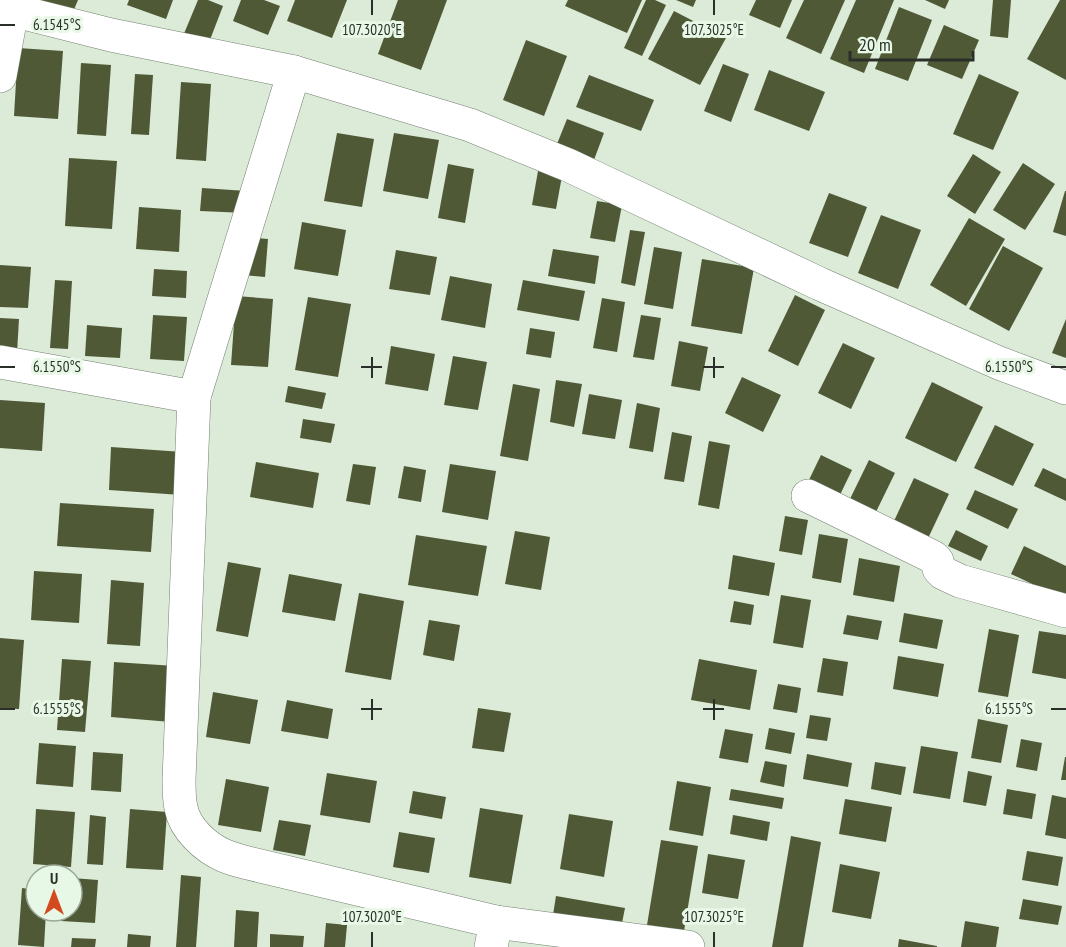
<svg xmlns="http://www.w3.org/2000/svg" width="1066" height="947" font-family="'PT Sans Narrow',sans-serif">
<style>
.building{fill:#505936}
.lines{fill:none;stroke-linecap:round;stroke-linejoin:round}
.minor-casing{stroke:#738170;stroke-width:34}
.minor{stroke:#fff;stroke-width:33}
.ticks{fill:none;stroke:#2a3029;stroke-width:2}
.ticks-label{font-size:15px;text-anchor:middle;fill:#2a3029;stroke:#e8f8e6;stroke-width:6;stroke-linejoin:round;paint-order:stroke}
</style>
<rect width="100%" height="100%" fill="#dbebd8"/>
<!-- building -->
<g class="building">
<polygon points="21,0 78,0 70,19"/>
<polygon points="129,0 173,0 166,19 127,5"/>
<polygon points="198,0 208,0 223,6 208,45 183,36"/>
<polygon points="241,0 264,0 280,6 268,35 233,21"/>
<polygon points="295,0 347,0 332,38 287,21"/>
<polygon points="398,0 447,0 421,70 378,54"/>
<polygon points="568,0 642,0 627,33 565,6"/>
<polygon points="646,0 655,0 666,5 642,56 624,48"/>
<polygon points="676,0 696,0 693,7"/>
<polygon points="756,0 792,0 780,28 749,15"/>
<polygon points="804,0 845,0 821,54 786,38"/>
<polygon points="856,0 894,0 864,73 830,59"/>
<polygon points="925,0 949,0 945,9"/>
<polygon points="993,0 1011,0 1008,38 990,36"/>
<polygon points="1060,0 1066,0 1066,80 1027,59"/>
<polygon points="899,7 932,20 908,81 875,69"/>
<polygon points="674,11 726,38 700,85 648,59"/>
<polygon points="944,25 979,40 962,79 927,65"/>
<polygon points="526,40 567,56 544,116 503,100"/>
<polygon points="18,48 63,51 58,119 14,116"/>
<polygon points="81,63 111,65 106,136 77,134"/>
<polygon points="723,64 749,74 731,122 704,111"/>
<polygon points="769,70 825,92 809,131 754,110"/>
<polygon points="135,74 153,75 149,135 131,134"/>
<polygon points="979,74 1019,92 993,150 953,134"/>
<polygon points="589,75 654,100 641,131 576,107"/>
<polygon points="181,82 211,84 206,161 176,159"/>
<polygon points="567,119 604,133 591,168 553,154"/>
<polygon points="337,133 374,139 362,207 324,201"/>
<polygon points="394,133 439,140 428,199 383,191"/>
<polygon points="973,154 1001,172 975,214 947,196"/>
<polygon points="69,158 117,161 112,229 65,226"/>
<polygon points="1023,163 1055,184 1025,230 993,210"/>
<polygon points="448,164 474,169 465,223 438,218"/>
<polygon points="538,171 562,176 556,209 532,205"/>
<polygon points="202,188 247,191 246,213 200,211"/>
<polygon points="1065,191 1066,191 1066,236 1053,232"/>
<polygon points="829,193 867,207 848,257 809,243"/>
<polygon points="597,201 622,205 615,242 590,238"/>
<polygon points="139,207 181,210 179,252 136,249"/>
<polygon points="881,215 921,230 898,289 858,273"/>
<polygon points="969,218 1005,239 966,306 930,285"/>
<polygon points="302,222 346,230 338,276 294,269"/>
<polygon points="630,230 645,232 635,286 621,283"/>
<polygon points="247,237 268,239 265,277 244,275"/>
<polygon points="1003,246 1043,268 1009,331 969,309"/>
<polygon points="654,247 682,252 673,309 644,304"/>
<polygon points="553,249 599,256 595,284 548,276"/>
<polygon points="396,250 437,257 430,295 389,289"/>
<polygon points="702,259 754,268 742,334 691,326"/>
<polygon points="0,265 31,267 28,308 0,307"/>
<polygon points="154,269 187,271 186,298 152,296"/>
<polygon points="450,276 492,284 485,328 441,320"/>
<polygon points="55,280 72,281 68,349 50,348"/>
<polygon points="523,280 585,291 579,321 517,310"/>
<polygon points="795,295 825,310 798,366 768,351"/>
<polygon points="236,296 273,299 268,367 231,365"/>
<polygon points="308,297 351,304 338,377 295,370"/>
<polygon points="602,298 625,302 617,352 593,348"/>
<polygon points="153,315 187,317 184,361 150,359"/>
<polygon points="641,315 661,318 654,360 633,357"/>
<polygon points="0,318 19,319 17,353 0,352"/>
<polygon points="1066,319 1066,358 1052,353"/>
<polygon points="87,325 122,328 120,358 85,356"/>
<polygon points="530,328 555,332 551,358 526,354"/>
<polygon points="679,341 708,347 700,391 671,386"/>
<polygon points="843,343 875,358 851,409 818,393"/>
<polygon points="391,346 435,354 428,391 385,384"/>
<polygon points="453,356 487,362 478,410 444,405"/>
<polygon points="742,377 781,395 763,432 725,413"/>
<polygon points="556,380 582,384 574,427 550,422"/>
<polygon points="932,382 983,407 956,462 905,438"/>
<polygon points="513,384 540,389 528,461 500,456"/>
<polygon points="288,386 326,393 322,409 285,402"/>
<polygon points="589,394 622,400 615,439 582,434"/>
<polygon points="0,400 45,403 42,451 0,448"/>
<polygon points="637,403 660,408 653,452 629,448"/>
<polygon points="303,419 335,424 331,443 300,438"/>
<polygon points="995,425 1034,444 1013,486 974,468"/>
<polygon points="672,432 692,436 684,482 664,479"/>
<polygon points="709,441 730,445 719,509 698,505"/>
<polygon points="111,447 183,452 181,495 109,490"/>
<polygon points="821,455 852,470 838,499 807,484"/>
<polygon points="869,460 895,473 874,516 848,503"/>
<polygon points="256,462 319,473 313,508 250,497"/>
<polygon points="353,464 376,467 370,505 346,501"/>
<polygon points="450,464 496,471 488,520 442,512"/>
<polygon points="404,466 426,470 421,502 398,498"/>
<polygon points="1043,468 1066,479 1066,501 1034,486"/>
<polygon points="914,478 949,494 922,551 888,534"/>
<polygon points="975,490 1018,509 1008,529 966,509"/>
<polygon points="60,503 154,509 151,552 57,546"/>
<polygon points="785,516 808,520 802,555 779,551"/>
<polygon points="956,530 988,546 981,561 948,546"/>
<polygon points="515,531 550,537 541,590 505,584"/>
<polygon points="819,534 848,539 841,583 812,578"/>
<polygon points="416,535 487,546 478,596 408,585"/>
<polygon points="1024,546 1066,566 1066,600 1011,574"/>
<polygon points="733,555 775,563 769,596 728,589"/>
<polygon points="859,558 900,566 894,602 853,595"/>
<polygon points="228,562 261,568 248,637 216,631"/>
<polygon points="34,571 82,574 79,623 31,620"/>
<polygon points="289,574 342,584 335,621 282,612"/>
<polygon points="111,580 144,583 140,646 107,644"/>
<polygon points="359,593 404,601 391,680 345,672"/>
<polygon points="781,595 811,600 803,648 773,643"/>
<polygon points="734,601 754,605 751,625 730,622"/>
<polygon points="904,613 943,620 937,649 899,642"/>
<polygon points="847,615 882,621 878,640 843,634"/>
<polygon points="429,620 460,625 454,661 423,655"/>
<polygon points="989,629 1019,635 1008,697 978,692"/>
<polygon points="1039,631 1066,635 1066,679 1032,673"/>
<polygon points="0,638 24,640 19,709 0,708"/>
<polygon points="898,656 944,664 938,697 893,689"/>
<polygon points="823,658 848,662 843,696 817,692"/>
<polygon points="62,659 91,661 85,732 57,730"/>
<polygon points="699,659 757,670 750,710 691,700"/>
<polygon points="114,662 175,666 171,722 111,717"/>
<polygon points="778,684 801,688 797,713 773,709"/>
<polygon points="213,692 258,700 250,744 206,737"/>
<polygon points="287,700 333,709 328,739 281,731"/>
<polygon points="478,708 511,713 504,752 472,748"/>
<polygon points="810,715 831,718 827,741 806,738"/>
<polygon points="978,719 1008,725 1001,763 971,758"/>
<polygon points="769,728 795,733 791,754 765,749"/>
<polygon points="725,729 753,734 748,763 719,758"/>
<polygon points="1021,739 1042,743 1037,771 1016,767"/>
<polygon points="39,743 76,746 73,787 36,784"/>
<polygon points="921,746 958,752 950,799 913,793"/>
<polygon points="93,752 123,754 121,792 91,790"/>
<polygon points="807,754 852,763 848,787 803,779"/>
<polygon points="1065,757 1066,757 1066,780 1061,780"/>
<polygon points="765,761 787,765 784,787 760,782"/>
<polygon points="875,762 906,767 901,795 871,789"/>
<polygon points="968,771 992,776 986,806 963,802"/>
<polygon points="327,773 377,781 370,823 320,815"/>
<polygon points="226,779 269,787 261,832 218,825"/>
<polygon points="677,781 711,787 703,836 669,830"/>
<polygon points="731,789 784,798 782,809 729,800"/>
<polygon points="1007,789 1036,794 1032,819 1003,814"/>
<polygon points="413,791 446,797 442,819 409,813"/>
<polygon points="1052,795 1066,798 1066,839 1045,835"/>
<polygon points="845,799 892,807 886,842 839,834"/>
<polygon points="480,808 523,815 511,884 469,877"/>
<polygon points="36,809 75,812 71,867 33,864"/>
<polygon points="130,809 167,812 163,870 126,868"/>
<polygon points="569,814 613,821 604,877 560,869"/>
<polygon points="90,815 106,817 103,865 87,864"/>
<polygon points="733,815 770,822 767,841 730,834"/>
<polygon points="279,820 311,825 305,856 273,850"/>
<polygon points="399,832 435,838 429,873 393,867"/>
<polygon points="791,836 821,842 803,947 772,947"/>
<polygon points="661,840 698,846 684,931 647,925"/>
<polygon points="1027,851 1063,857 1058,886 1022,880"/>
<polygon points="708,854 745,860 738,899 702,893"/>
<polygon points="840,864 880,872 871,919 832,912"/>
<polygon points="181,875 201,877 196,947 176,947"/>
<polygon points="72,878 98,880 95,923 61,921 61,911 72,911"/>
<polygon points="22,888 36,890 36,911 46,911 44,947 18,945"/>
<polygon points="556,896 625,908 620,933 552,921"/>
<polygon points="1023,899 1062,906 1058,925 1019,919"/>
<polygon points="236,910 259,912 257,947 234,947"/>
<polygon points="965,921 999,927 996,947 961,947"/>
<polygon points="326,923 347,925 345,947 324,947"/>
<polygon points="128,934 151,936 150,947 127,947"/>
<polygon points="270,934 304,936 303,947 270,947"/>
<polygon points="72,938 96,939 95,947 71,947"/>
<polygon points="899,939 937,946 937,947 898,947"/>
</g>
<g class="lines">
<defs>
<g id="minor">
<polyline points="0,7 111,35 294,72 470,125 568,165 820,284 999,363 1066,388"/>
<polyline points="0,76 12,11"/>
<polyline points="0,362 194,397 294,72"/>
<path d="M194 397 179 780C179 789 179 799 181 808 185 829 206 848 225 856 232 859 240 861 248 863L496 922 491 947"/>
<polyline points="808,496 933,557 937,561 939,569 943,573 960,581 1066,611"/>
<polyline points="496,922 688,947"/>
</g>
</defs>
<!-- minor casing -->
<use href="#minor" class="minor-casing"/>
<!-- minor -->
<use href="#minor" class="minor"/>
</g>
<!-- ticks -->
<path class="ticks" d="M372 0V15M714 0V15M0 25H15M372 357V378M714 357V378M0 367H15M361 367H382M703 367H724M1051 367H1066M372 699V720M714 699V720M0 709H15M361 709H382M703 709H724M1051 709H1066M372 932V947M714 932V947"/>
<g class="ticks-label">
<text x="57" y="30">6.1545°S</text>
<text x="372" y="35">107.3020°E</text>
<text x="714" y="35">107.3025°E</text>
<text x="57" y="372">6.1550°S</text>
<text x="1009" y="372">6.1550°S</text>
<text x="57" y="714">6.1555°S</text>
<text x="1009" y="714">6.1555°S</text>
<text x="372" y="922">107.3020°E</text>
<text x="714" y="922">107.3025°E</text>
</g>
<!-- north arrow -->
<g transform="translate(54 893)"><circle r="28" fill="#e8f8e6" stroke="#9ca89a" stroke-width="1.5"/>
<path d="M0-4.5L10 22L0 15L-10 22Z" fill="#d34a21"/>
<text y="-9" font-size="16" font-weight="bold" text-anchor="middle" fill="#2a3029">U</text>
</g>
<!-- scale -->
<path d="M850 51v9h123v-9" fill="none" stroke="#2a3029" stroke-width="3"/>
<text x="859" y="51" font-size="18" fill="#2a3029" stroke="#e8f8e6" stroke-width="4.5" paint-order="stroke">20 m</text>
</svg>
